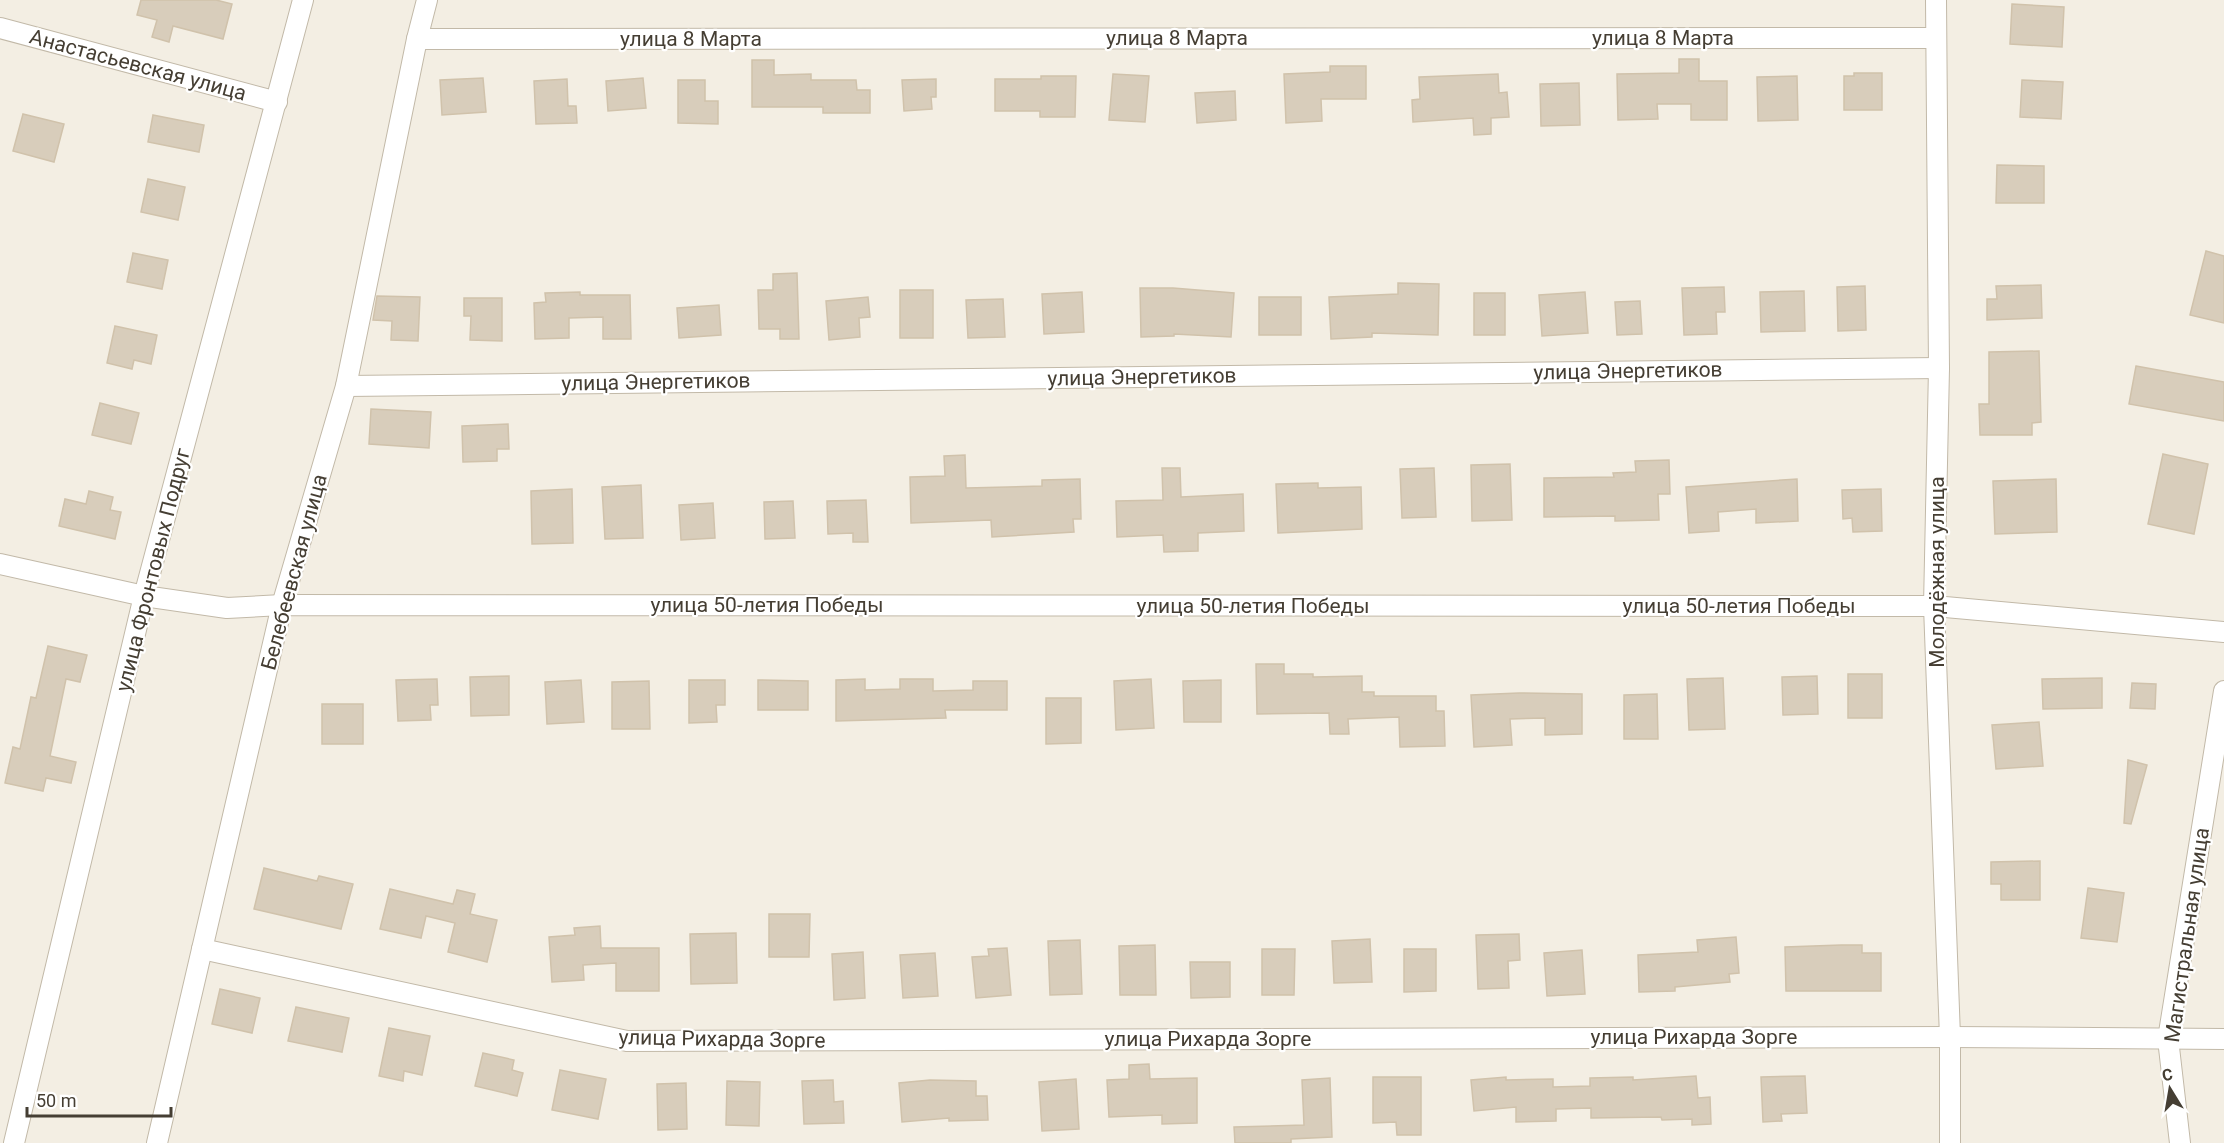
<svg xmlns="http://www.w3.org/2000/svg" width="2224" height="1143" font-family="Roboto,sans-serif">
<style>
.building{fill:#d8cdbb;stroke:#d0c2ab;stroke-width:1.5}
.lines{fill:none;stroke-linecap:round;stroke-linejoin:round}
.minor-casing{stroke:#c2b9a8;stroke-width:22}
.minor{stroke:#fff;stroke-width:20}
.labels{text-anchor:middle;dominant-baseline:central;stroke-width:4.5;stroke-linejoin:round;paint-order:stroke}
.street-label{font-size:21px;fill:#453e33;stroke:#fff}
</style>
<rect width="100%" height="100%" fill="#f3eee3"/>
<!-- building -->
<g class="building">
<polygon points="141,0 216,0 232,4 223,39 173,26 169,42 152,37 157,20 137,15"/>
<polygon points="2012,4 2064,7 2062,47 2010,44"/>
<polygon points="1679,59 1699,59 1699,81 1727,81 1727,120 1691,120 1691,104 1657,104 1658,119 1618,120 1617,74 1679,73"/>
<polygon points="752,60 774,60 774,75 811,74 811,80 856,80 857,90 870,90 870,113 823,113 823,107 752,107"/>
<polygon points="1330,66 1366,66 1366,99 1321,99 1322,121 1286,123 1284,74 1330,72"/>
<polygon points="1854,73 1882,73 1882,110 1844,110 1844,76 1854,76"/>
<polygon points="1113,74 1149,76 1145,122 1109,120"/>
<polygon points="1498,74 1499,93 1507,92 1509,117 1491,118 1491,134 1474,135 1473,118 1413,122 1412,100 1420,99 1419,77"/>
<polygon points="1041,76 1076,76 1075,117 1040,117 1040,111 995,111 995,79 1041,79"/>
<polygon points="1797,76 1798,120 1758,121 1757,77"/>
<polygon points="483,78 486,112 442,115 440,80"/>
<polygon points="643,78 646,108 608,111 606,81"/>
<polygon points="567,79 568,106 576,106 577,123 536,124 534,81"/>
<polygon points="936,79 936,97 931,97 932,109 904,111 902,80"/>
<polygon points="678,80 705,80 705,101 718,101 718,124 678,123"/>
<polygon points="2022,80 2063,82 2061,119 2020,117"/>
<polygon points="1579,83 1580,125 1541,126 1540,84"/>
<polygon points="1235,91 1236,120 1197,123 1195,93"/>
<polygon points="23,114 64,124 54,162 13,151"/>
<polygon points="153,115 204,125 199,152 148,142"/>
<polygon points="1997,165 2044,166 2044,203 1996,203"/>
<polygon points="148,179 185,187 178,220 141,212"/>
<polygon points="2206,251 2224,256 2224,323 2190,315"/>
<polygon points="133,253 168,260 162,289 127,282"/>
<polygon points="797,273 799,339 780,339 780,329 759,329 758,290 773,290 773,274"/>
<polygon points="1398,283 1439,284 1438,335 1372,333 1372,337 1331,339 1329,297 1398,294"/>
<polygon points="2041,285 2042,318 1987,320 1987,299 1997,299 1996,286"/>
<polygon points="1865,286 1866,330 1838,331 1837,287"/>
<polygon points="1724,287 1725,312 1716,312 1717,334 1684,335 1682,288"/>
<polygon points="1140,288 1173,288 1234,293 1231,337 1174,334 1174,336 1141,337"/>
<rect x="900" y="290" width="33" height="48"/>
<polygon points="1804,291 1805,331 1761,332 1760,292"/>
<polygon points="580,292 580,295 630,295 631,339 603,339 603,317 569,318 569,338 535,339 534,303 546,302 545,293"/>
<polygon points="1082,292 1084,332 1044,334 1042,294"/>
<polygon points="1585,292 1588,333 1542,336 1539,295"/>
<rect x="1474" y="293" width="31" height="42"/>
<polygon points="377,296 420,297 418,341 391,340 392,321 373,320"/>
<polygon points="868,297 870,317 859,318 860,337 829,340 826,301"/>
<rect x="1259" y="297" width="42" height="38"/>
<polygon points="464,298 502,298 502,341 470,340 471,316 464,316"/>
<polygon points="1003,299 1005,337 968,338 966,300"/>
<polygon points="1640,301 1642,334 1617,335 1615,302"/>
<polygon points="719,305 721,335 679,338 677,308"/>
<polygon points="115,326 157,335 151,364 134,360 132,369 107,363"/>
<polygon points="2039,351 2041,422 2032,423 2032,435 1980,435 1979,404 1989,404 1989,352"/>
<polygon points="2136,366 2224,382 2224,421 2129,404"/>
<polygon points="100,403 139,413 131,444 92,435"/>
<polygon points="371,409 431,412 429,448 369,444"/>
<polygon points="508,424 509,449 497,449 497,461 463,462 462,426"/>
<polygon points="2163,454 2208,464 2194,534 2148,524"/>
<polygon points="965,455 966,488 1042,486 1042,480 1080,479 1081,519 1073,519 1074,532 992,537 991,520 911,523 910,477 945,476 944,456"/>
<polygon points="1669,460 1670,494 1658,494 1659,520 1615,521 1615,516 1544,517 1544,478 1614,477 1613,473 1636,472 1635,461"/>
<polygon points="1510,464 1512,520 1472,521 1471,465"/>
<polygon points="1162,468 1180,468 1181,497 1243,494 1244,531 1198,533 1198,551 1164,552 1163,535 1117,537 1116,501 1163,500"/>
<polygon points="1434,468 1436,517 1402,518 1400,469"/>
<polygon points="1797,479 1798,521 1756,523 1756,509 1718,512 1719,531 1689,533 1686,487"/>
<polygon points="2056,479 2057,532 1995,534 1993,481"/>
<polygon points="1318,483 1318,488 1361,487 1362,529 1278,533 1276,484"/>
<polygon points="641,485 643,538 605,539 602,487"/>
<polygon points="572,489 573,543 532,544 531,491"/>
<polygon points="1881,489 1882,531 1853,532 1852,518 1843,519 1842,490"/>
<polygon points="89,491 113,497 110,510 121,512 115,539 59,526 65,499 86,504"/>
<polygon points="866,500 868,542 853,542 853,533 828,534 827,501"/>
<polygon points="793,501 795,538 765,539 764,502"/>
<polygon points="713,503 715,538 681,540 679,505"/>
<polygon points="48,646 87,655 80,682 66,679 50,756 76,762 71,783 46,778 43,791 5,783 13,747 20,749 31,697 36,698"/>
<polygon points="1256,664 1284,664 1284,674 1313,674 1313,677 1362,676 1362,692 1374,692 1374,696 1436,696 1436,711 1444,711 1445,746 1400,747 1399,717 1348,719 1349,734 1330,734 1329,713 1257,714"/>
<rect x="1848" y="674" width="34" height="44"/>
<polygon points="509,676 509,715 471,716 470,677"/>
<polygon points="1817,676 1818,714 1783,715 1782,677"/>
<polygon points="1723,678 1725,729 1689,730 1687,679"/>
<polygon points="2102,678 2102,708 2043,709 2042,679"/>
<polygon points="437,679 438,705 430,705 431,720 398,721 396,680"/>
<polygon points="865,679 865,690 900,689 900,679 933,679 933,691 973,690 973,681 1007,681 1007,710 945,710 946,718 836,721 836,680"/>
<polygon points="1151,679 1154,728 1116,730 1114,681"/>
<polygon points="581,680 584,722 547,724 545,682"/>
<polygon points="689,680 725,680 725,705 716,705 717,722 689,723"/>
<polygon points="758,680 808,681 808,710 758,710"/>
<polygon points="1221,680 1221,722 1184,722 1183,681"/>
<polygon points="649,681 650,729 612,729 612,682"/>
<polygon points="2132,683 2156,684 2155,709 2130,708"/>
<polygon points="1519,693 1582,694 1582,734 1545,735 1545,718 1510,719 1512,745 1474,747 1471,695"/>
<polygon points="1657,694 1658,739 1624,739 1624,695"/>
<polygon points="1046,698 1081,698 1081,743 1046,744"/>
<rect x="322" y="704" width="41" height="40"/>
<polygon points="2039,722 2043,766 1996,769 1992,725"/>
<polygon points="2128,760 2147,765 2131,824 2124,823"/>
<polygon points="2040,861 2040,900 2001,900 2001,884 1991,884 1991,862"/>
<polygon points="264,868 317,881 319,876 353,884 341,929 254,909"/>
<polygon points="2088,888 2124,893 2117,942 2081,938"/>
<polygon points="390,889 453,904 457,890 475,894 470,914 497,920 487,962 448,952 455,923 426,916 421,938 380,929"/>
<polygon points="769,914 810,914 809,957 769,957"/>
<polygon points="600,926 601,948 659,948 659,991 616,991 616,963 583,965 584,980 552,982 549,937 575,935 574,928"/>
<polygon points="736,933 737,983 691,984 690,934"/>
<polygon points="1519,934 1520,960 1508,961 1509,988 1478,989 1476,935"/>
<polygon points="1736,937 1739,973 1729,974 1730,982 1675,987 1675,991 1639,992 1638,955 1698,952 1697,940"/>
<polygon points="1370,939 1372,982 1334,983 1332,941"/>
<polygon points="1080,940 1082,994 1050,995 1048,941"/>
<polygon points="1155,945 1156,995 1120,995 1119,946"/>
<polygon points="1841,945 1862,945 1862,953 1881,953 1881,991 1786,991 1785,947"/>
<polygon points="1007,948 1011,995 976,998 972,957 989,956 988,949"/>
<polygon points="1262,949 1295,949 1294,995 1262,995"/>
<polygon points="1404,949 1436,949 1436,991 1404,992"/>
<polygon points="1582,950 1585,994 1547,996 1544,953"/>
<polygon points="863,952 865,998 834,1000 832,954"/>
<polygon points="935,953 938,996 903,998 900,955"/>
<polygon points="1190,962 1230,962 1230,997 1191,998"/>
<polygon points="220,989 260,998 252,1033 212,1024"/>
<polygon points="296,1007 349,1018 342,1052 288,1041"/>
<polygon points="389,1028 430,1036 422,1075 404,1071 403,1081 379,1076"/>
<polygon points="483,1053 514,1060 512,1070 523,1073 517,1096 475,1086"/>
<polygon points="1149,1064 1150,1079 1197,1078 1197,1123 1162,1124 1162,1115 1109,1117 1107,1080 1129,1079 1129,1065"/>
<polygon points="560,1070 606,1079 598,1119 552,1110"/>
<polygon points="1696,1076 1698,1098 1710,1097 1711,1124 1692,1125 1692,1119 1662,1120 1661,1117 1591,1118 1591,1108 1556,1109 1556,1121 1516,1122 1516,1107 1474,1111 1471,1080 1506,1077 1506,1080 1553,1079 1553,1087 1590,1086 1590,1078 1633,1077 1633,1080"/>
<polygon points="1805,1076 1807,1113 1781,1114 1782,1121 1763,1122 1761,1077"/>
<polygon points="1373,1077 1421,1077 1421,1135 1397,1135 1396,1122 1373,1123"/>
<polygon points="1330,1078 1332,1137 1291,1139 1291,1143 1235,1143 1234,1127 1304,1125 1302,1080"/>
<polygon points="1076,1079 1079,1129 1042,1131 1039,1082"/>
<polygon points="833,1080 834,1102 843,1101 844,1123 804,1124 802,1081"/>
<polygon points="930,1080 976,1081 976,1096 987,1096 988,1120 949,1121 949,1118 902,1122 899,1083"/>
<polygon points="727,1081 760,1082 759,1126 726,1125"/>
<polygon points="686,1083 687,1129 658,1130 657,1084"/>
</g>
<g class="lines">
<defs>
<g id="minor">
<polyline points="1936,0 1939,368 1934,606 1950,1037 1950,1143"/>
<polyline points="0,28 277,102"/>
<polyline points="417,39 1936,38"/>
<polyline points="346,386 1939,368"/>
<polyline points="0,564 144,596 227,608 282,605 1934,606 2224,632"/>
<polyline points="202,949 627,1041 1950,1037 2224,1039"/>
<polyline points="14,1143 144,596 303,0"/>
<polyline points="157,1143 282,605 346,386 417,39 427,0"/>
<polyline points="2180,1143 2168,1039 2224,691"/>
</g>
</defs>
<!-- minor casing -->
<use href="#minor" class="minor-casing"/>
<!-- minor -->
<use href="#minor" class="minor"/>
</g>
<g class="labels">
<!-- street labels -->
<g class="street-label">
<text x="1177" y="38">улица 8 Марта</text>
<text x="1663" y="38">улица 8 Марта</text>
<text x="691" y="39">улица 8 Марта</text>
<text transform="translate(138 65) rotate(15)">Анастасьевская улица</text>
<text transform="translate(1628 371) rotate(-1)">улица Энергетиков</text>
<text transform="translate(1142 377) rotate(-1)">улица Энергетиков</text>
<text transform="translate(656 382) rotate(-1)">улица Энергетиков</text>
<text transform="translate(153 570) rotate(-76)">улица Фронтовых Подруг</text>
<text transform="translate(294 572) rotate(-75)">Белебеевская улица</text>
<text transform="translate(1937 572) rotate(-90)">Молодёжная улица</text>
<text x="767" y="605">улица 50-летия Победы</text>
<text x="1253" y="606">улица 50-летия Победы</text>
<text x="1739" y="606">улица 50-летия Победы</text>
<text transform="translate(2187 935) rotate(-82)">Магистральная улица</text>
<text x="1694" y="1037">улица Рихарда Зорге</text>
<text transform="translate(722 1039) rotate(1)">улица Рихарда Зорге</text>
<text x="1208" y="1039">улица Рихарда Зорге</text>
</g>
</g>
<!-- north arrow -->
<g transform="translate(2170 1089) rotate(349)" stroke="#ffffff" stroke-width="4.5" paint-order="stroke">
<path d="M0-4.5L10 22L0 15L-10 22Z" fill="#453e33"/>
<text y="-9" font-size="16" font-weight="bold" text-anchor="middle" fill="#453e33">С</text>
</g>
<!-- scale -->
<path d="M27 1107v9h144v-9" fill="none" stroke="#453e33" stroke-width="3"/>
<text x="36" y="1107" font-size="18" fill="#453e33" stroke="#ffffff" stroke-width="4.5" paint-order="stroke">50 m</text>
</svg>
